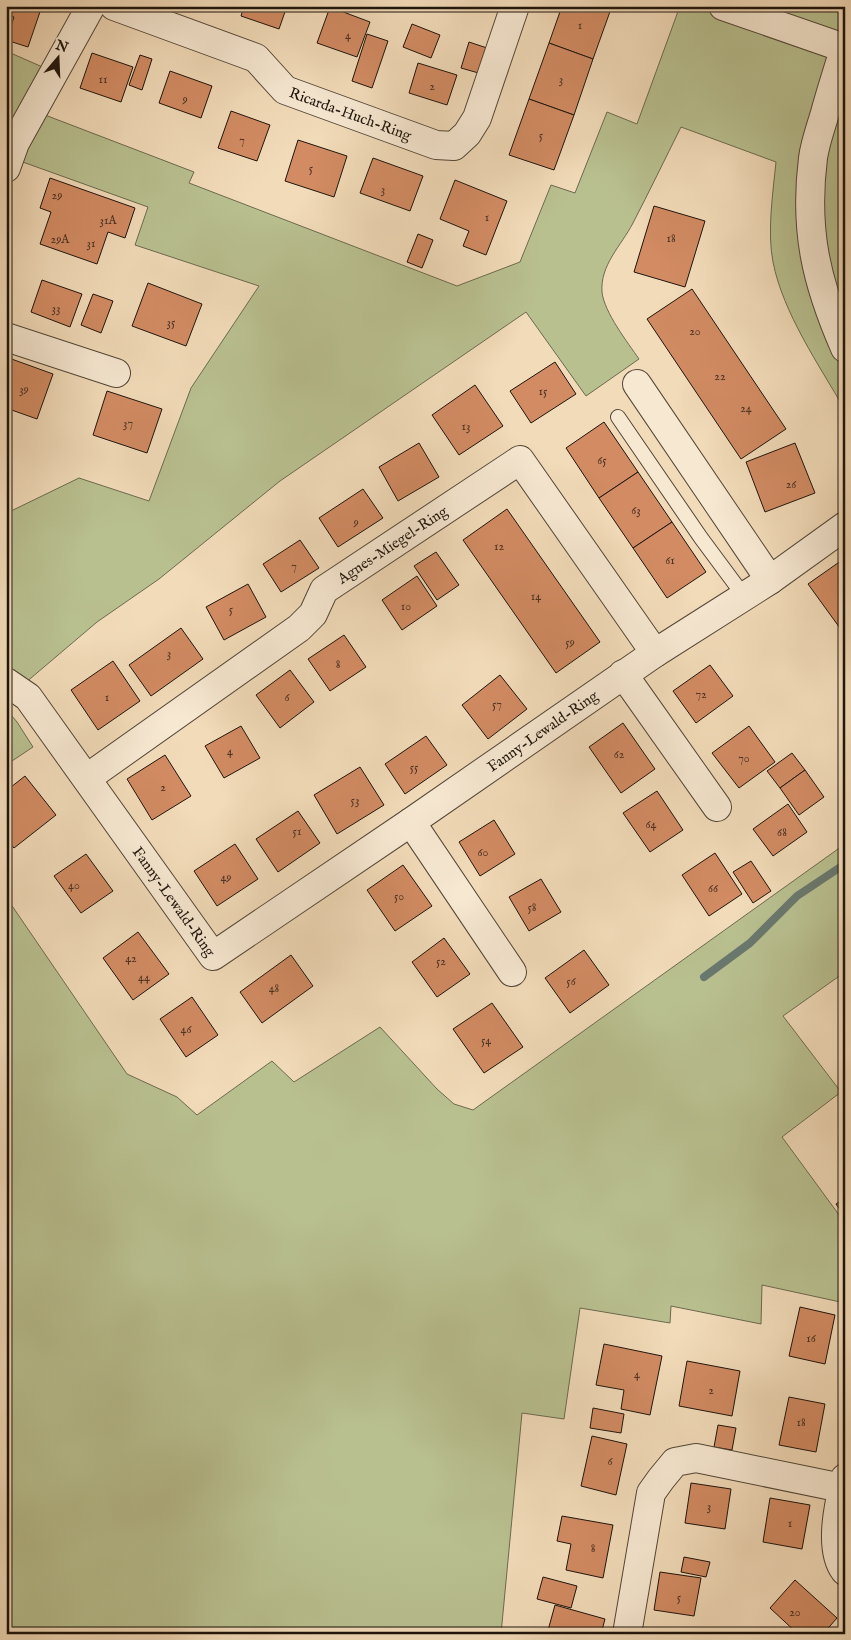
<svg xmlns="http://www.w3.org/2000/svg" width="851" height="1640" font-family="'IM FELL English',serif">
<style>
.green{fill:#b9c090;stroke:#6c6a4e}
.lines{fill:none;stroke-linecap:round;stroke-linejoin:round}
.stream{stroke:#69786e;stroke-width:8}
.building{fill:#d28b63;stroke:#1e140c}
.lane-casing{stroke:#534637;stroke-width:16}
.street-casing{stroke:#534637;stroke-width:30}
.lane{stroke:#f7e8d2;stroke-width:14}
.street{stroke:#f7e8d2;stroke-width:28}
.labels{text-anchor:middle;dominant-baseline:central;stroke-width:4;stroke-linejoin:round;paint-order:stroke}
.number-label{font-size:12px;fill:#4b3222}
.street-label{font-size:15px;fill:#1e140c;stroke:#f7e8d2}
</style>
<rect width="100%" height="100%" fill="#f2dbb9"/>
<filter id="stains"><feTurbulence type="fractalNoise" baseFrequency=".004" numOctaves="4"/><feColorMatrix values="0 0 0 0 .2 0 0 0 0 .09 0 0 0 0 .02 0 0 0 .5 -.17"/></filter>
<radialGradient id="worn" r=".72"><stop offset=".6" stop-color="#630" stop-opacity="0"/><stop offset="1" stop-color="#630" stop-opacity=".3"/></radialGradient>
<!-- green -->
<g class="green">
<path d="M680 6H792L802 10 803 6H845V410C819 365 783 313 773 262 767 232 773 192 776 162L681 127C665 159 649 192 633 223 621 246 600 265 602 292 604 312 628 343 639 359L586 396 526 312 280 481 159 579 97 622 31 678 6 701V522L9 512 79 478 149 501 191 388 259 286 135 245 148 207 6 156V51L63 76 45 115 194 172 189 183 457 286 520 262 551 185 575 193 607 112 637 124Z"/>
<polygon points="6,709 17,722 33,747 6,765"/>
<polygon points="845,844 845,972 783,1016 841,1092 782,1137 845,1223 845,1303 762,1285 761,1324 671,1306 670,1323 580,1308 564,1419 522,1413 501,1634 19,1634 6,1623 6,897 127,1074 177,1097 197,1115 272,1061 294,1082 380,1027 437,1089 454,1104 473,1110"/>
</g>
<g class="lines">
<!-- stream -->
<polyline class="stream" points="704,977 750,943 797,896 845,864"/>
</g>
<!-- building -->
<g class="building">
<polygon points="6,6 42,6 28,47 6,40 14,17 6,14"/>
<polygon points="244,6 287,6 279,29 241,16"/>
<polygon points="562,6 612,6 593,59 549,43"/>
<polygon points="330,7 370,22 357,57 317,43"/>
<polygon points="412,24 440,35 431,58 403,47"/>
<polygon points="367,34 388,41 372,88 352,81"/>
<polygon points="469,42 490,49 482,74 461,68"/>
<polygon points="549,43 593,59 574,115 529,99"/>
<polygon points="92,53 133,67 121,102 80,88"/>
<polygon points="140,55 152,59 142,90 129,85"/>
<polygon points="418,63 457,75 447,105 409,93"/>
<polygon points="170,71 212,86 201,118 159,103"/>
<polygon points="529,99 574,115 554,170 509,155"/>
<polygon points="231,111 270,125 257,161 218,148"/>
<polygon points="298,140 347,156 334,197 285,181"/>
<polygon points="373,158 423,176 410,211 360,193"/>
<polygon points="50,178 135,208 125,238 108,232 97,264 40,244 51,212 40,208"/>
<polygon points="455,180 507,201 486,255 463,246 469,231 440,219"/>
<polygon points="654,206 705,221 685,287 634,272"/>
<polygon points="418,234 433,240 422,268 407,262"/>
<polygon points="42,280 82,294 70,327 31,312"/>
<polygon points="148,283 202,304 186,346 132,326"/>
<polygon points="692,289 786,429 741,459 647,319"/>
<polygon points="93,294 113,301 101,333 81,325"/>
<polygon points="6,357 53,374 37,419 6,408"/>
<polygon points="555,362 576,394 531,423 510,391"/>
<polygon points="475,385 503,426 459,455 432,415"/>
<polygon points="107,391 162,409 147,453 93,435"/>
<polygon points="604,422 638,472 599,498 566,448"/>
<polygon points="419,443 439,477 398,501 379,467"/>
<polygon points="795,443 815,493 765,512 746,462"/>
<polygon points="638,472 672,522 633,548 599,498"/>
<polygon points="363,489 383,518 338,547 319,518"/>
<polygon points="507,509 600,642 556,673 463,540"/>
<polygon points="672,522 706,572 667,598 633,548"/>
<polygon points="300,540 319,568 281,592 263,564"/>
<polygon points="436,552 459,585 437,600 414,566"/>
<polygon points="845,558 845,635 808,584"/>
<polygon points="417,576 437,606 402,630 382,600"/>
<polygon points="248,584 266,617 224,640 206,607"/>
<polygon points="181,628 203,659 151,696 129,665"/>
<polygon points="344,635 366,667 330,691 308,659"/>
<polygon points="113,661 140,701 98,730 71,690"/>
<polygon points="710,665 733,696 696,723 673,691"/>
<polygon points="290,670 314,702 280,728 256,695"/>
<polygon points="500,675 527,709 488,739 462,705"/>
<polygon points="623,723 655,769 621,793 589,747"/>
<polygon points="241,726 260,758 224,778 205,746"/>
<polygon points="749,726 775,762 739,788 712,753"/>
<polygon points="426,736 447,765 405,794 385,764"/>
<polygon points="792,753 805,770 780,788 767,771"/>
<polygon points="165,755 191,796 152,820 127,779"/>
<polygon points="360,767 384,805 337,834 314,795"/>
<polygon points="805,770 824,797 799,815 780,788"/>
<polygon points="25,776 56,815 14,848 6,839 6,791"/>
<polygon points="657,791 683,830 650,852 623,813"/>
<polygon points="788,804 807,832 773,856 753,829"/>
<polygon points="298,811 320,843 278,872 256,839"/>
<polygon points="494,820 515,854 480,876 459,842"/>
<polygon points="235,844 258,879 217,906 194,871"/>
<polygon points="715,853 742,894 709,916 682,875"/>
<polygon points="86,854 113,891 81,913 54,876"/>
<polygon points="751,861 771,891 753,903 733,872"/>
<polygon points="403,865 432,906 395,931 367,890"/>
<polygon points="541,879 561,912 529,931 509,897"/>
<polygon points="138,932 169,974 133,1000 103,958"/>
<polygon points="444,938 470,974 437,997 412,962"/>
<polygon points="584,950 609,985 570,1013 545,978"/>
<polygon points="291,955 313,986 262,1023 240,992"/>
<polygon points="192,997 218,1035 186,1057 160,1019"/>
<polygon points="492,1003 523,1047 484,1073 453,1029"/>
<polygon points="845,1198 845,1217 836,1204"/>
<polygon points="800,1307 835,1315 825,1364 789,1356"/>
<polygon points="604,1344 662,1356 650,1415 621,1409 624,1390 596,1385"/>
<polygon points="687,1361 740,1371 732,1416 679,1406"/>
<polygon points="789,1397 825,1404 816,1452 779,1445"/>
<polygon points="593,1408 624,1414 621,1433 590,1428"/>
<polygon points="718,1425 736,1428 732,1450 714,1447"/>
<polygon points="592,1436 627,1444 616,1495 581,1486"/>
<polygon points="691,1483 731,1489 725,1529 685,1523"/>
<polygon points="770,1498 810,1505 802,1549 763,1542"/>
<polygon points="562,1516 613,1525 603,1578 566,1570 571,1544 557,1541"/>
<polygon points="684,1557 710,1562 706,1577 681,1572"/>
<polygon points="660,1572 701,1578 694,1616 654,1610"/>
<polygon points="543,1577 577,1586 571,1608 537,1599"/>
<polygon points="795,1580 837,1618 823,1634 798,1634 770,1608"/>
<polygon points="555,1605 605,1619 601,1634 547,1634"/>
</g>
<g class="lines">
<defs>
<polyline id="lane" points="618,417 701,538 744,596"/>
<g id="street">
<path id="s1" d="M114 6 256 58 285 90 436 145 454 146 467 134 477 118 515 6"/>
<polyline points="723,6 844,48"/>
<path d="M845 47C838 69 831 91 825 113 821 127 815 143 813 158 804 230 816 282 845 348"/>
<polyline points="6,168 15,143 91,6"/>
<polyline points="6,337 116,373"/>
<polyline points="637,384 770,580"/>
<polyline points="623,674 717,807"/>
<path id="s2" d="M6 682 28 697 213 956 411 822 655 653 770 580 845 526"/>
<path id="s3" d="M87 778 299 628 313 614 324 590 520 460 655 653"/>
<polyline points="411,822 512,972"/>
<path d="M845 1478C839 1503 828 1549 845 1571"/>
<polyline points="627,1634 651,1493 661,1479 675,1462 696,1458 842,1488"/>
</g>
</defs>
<!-- lane casing -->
<use href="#lane" class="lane-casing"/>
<!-- street casing -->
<use href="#street" class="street-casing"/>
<!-- lane -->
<use href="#lane" class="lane"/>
<!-- street -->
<use href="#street" class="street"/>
</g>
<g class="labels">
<!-- number labels -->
<g class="number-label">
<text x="580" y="25">1</text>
<text x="348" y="35">4</text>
<text x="103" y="79">11</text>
<text x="561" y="79">3</text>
<text x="432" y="86">2</text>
<text x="185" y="99">9</text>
<text x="541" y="135">5</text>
<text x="242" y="140">7</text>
<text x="311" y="168">5</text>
<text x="383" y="189">3</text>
<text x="57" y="195">29</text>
<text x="487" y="217">1</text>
<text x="108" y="220">31A</text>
<text x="671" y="238">18</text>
<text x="60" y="239">29A</text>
<text x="91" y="243">31</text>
<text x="56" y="308">33</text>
<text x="171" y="322">35</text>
<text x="695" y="331">20</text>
<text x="720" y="376">22</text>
<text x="24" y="389">39</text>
<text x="543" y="391">15</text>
<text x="746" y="408">24</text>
<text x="128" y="423">37</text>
<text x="466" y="426">13</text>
<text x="602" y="460">65</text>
<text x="791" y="484">26</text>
<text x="636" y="510">63</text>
<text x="356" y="522">9</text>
<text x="499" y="546">12</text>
<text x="670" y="560">61</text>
<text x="294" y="566">7</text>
<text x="536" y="596">14</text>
<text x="406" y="606">10</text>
<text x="231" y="609">5</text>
<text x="570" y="642">59</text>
<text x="169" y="653">3</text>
<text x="338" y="664">8</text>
<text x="701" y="694">72</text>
<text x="107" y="697">1</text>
<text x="287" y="697">6</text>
<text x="497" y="704">57</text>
<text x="230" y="751">4</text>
<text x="619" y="754">62</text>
<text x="744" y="758">70</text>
<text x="414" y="767">55</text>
<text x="163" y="787">2</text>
<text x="355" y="800">53</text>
<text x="651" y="824">64</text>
<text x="297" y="831">51</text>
<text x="782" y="832">68</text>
<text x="483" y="852">60</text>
<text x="226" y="877">49</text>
<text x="74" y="885">40</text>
<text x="713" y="888">66</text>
<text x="399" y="896">50</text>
<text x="532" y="907">58</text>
<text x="131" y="958">42</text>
<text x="441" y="961">52</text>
<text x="144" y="977">44</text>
<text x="571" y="981">56</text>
<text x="274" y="988">48</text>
<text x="186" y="1029">46</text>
<text x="486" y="1040">54</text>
<text x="811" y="1338">16</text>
<text x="637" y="1374">4</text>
<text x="711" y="1390">2</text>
<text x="801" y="1422">18</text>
<text x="610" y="1461">6</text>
<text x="709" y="1506">3</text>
<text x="790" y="1523">1</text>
<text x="593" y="1548">8</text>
<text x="679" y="1597">5</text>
<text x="795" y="1612">20</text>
</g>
<!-- street labels -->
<g class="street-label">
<text stroke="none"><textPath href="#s1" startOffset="264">Ricarda-Huch-Ring</textPath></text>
<text stroke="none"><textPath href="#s3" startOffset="388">Agnes-Miegel-Ring</textPath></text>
<text stroke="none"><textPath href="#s2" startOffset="744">Fanny-Lewald-Ring</textPath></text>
<text stroke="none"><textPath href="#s2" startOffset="278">Fanny-Lewald-Ring</textPath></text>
</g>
</g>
<!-- margin -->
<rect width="851" height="1640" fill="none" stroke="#f2dbb9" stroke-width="25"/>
<rect x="8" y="8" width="836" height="1625" fill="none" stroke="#1e140c" stroke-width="2.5"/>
<rect x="12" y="12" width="826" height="1615" fill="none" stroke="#1e140c"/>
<!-- north arrow -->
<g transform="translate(58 58) rotate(19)" stroke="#f7e8d2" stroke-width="4" paint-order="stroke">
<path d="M0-4L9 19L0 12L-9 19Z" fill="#1e140c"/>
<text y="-8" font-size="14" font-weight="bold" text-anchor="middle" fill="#1e140c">N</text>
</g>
<rect width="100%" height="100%" filter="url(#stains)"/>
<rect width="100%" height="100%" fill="url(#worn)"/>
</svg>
